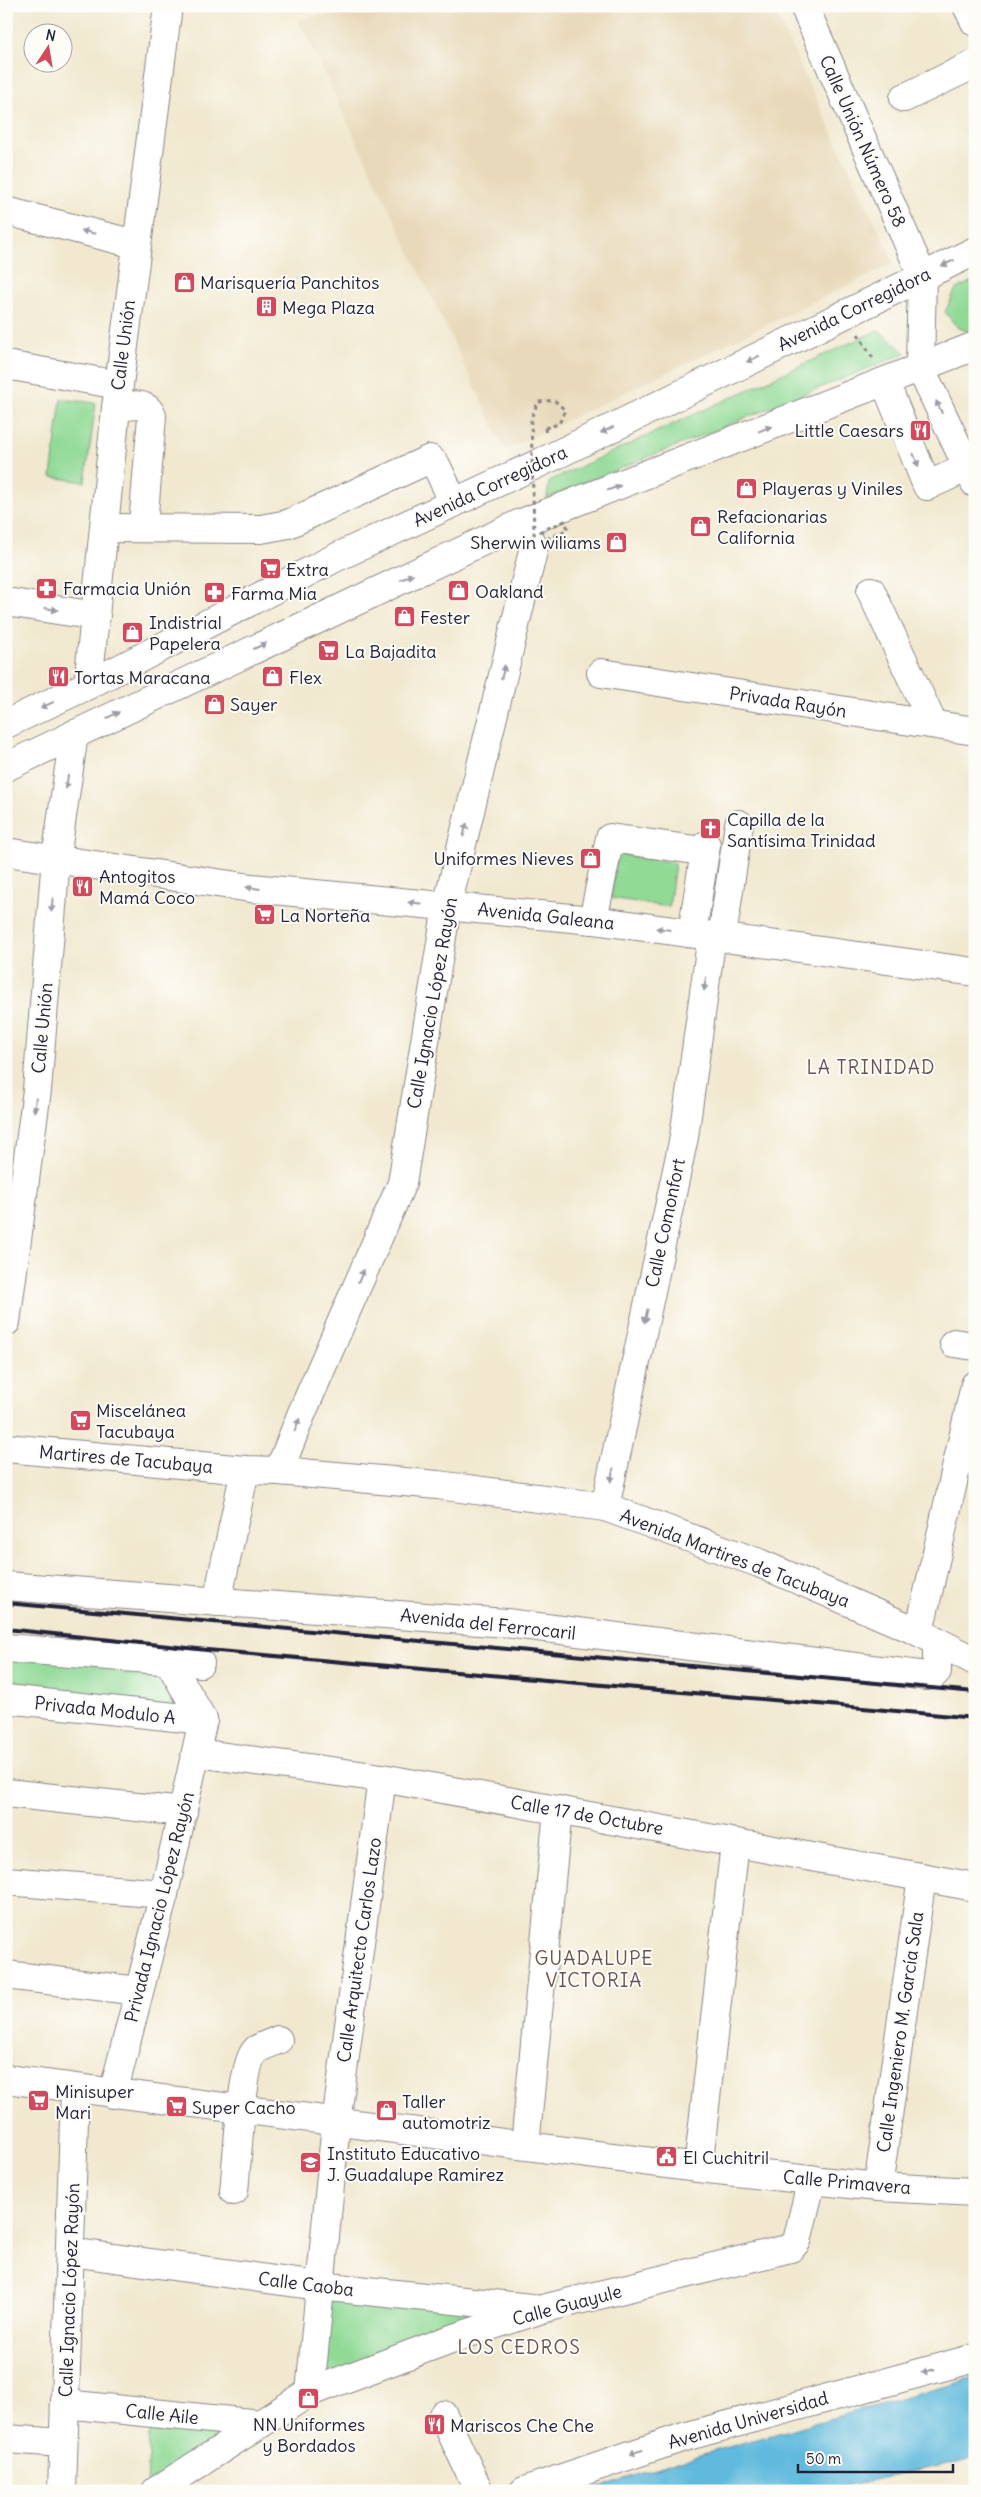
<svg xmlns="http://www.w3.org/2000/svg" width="981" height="2497" font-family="Delius,sans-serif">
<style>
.built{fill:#e8d9ba}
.green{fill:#91da96;stroke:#5a7e68}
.water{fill:#5fbadd;stroke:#406e8c}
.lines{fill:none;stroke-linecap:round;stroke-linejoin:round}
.minor-casing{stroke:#8a8585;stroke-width:30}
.major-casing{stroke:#8a8585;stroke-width:30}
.path{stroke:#8a8585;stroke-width:3;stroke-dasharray:4 4;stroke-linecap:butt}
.minor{stroke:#fff;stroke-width:28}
.major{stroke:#fff;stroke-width:28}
.rail{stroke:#22223b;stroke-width:4}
.path-bridge{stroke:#8a8585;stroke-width:3;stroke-dasharray:4 4;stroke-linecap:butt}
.oneway{fill:#9c9ca7}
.labels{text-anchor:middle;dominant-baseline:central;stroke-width:4;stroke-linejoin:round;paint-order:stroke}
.street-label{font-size:18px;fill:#22223b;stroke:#fdfcf7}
.poi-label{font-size:18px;fill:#22223b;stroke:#fdfcf7;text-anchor:start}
.neighbourhood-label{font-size:19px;letter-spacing:1px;fill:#685455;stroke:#fdfcf7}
</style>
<rect width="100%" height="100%" fill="#fdfcf7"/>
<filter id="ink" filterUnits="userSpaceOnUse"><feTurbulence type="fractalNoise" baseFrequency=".02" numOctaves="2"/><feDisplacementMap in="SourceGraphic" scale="10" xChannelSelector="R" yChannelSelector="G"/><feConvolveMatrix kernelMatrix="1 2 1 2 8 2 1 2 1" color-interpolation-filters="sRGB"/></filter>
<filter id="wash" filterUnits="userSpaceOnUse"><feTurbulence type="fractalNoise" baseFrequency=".0096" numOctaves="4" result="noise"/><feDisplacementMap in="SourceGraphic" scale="20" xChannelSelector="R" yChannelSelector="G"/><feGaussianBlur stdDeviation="1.12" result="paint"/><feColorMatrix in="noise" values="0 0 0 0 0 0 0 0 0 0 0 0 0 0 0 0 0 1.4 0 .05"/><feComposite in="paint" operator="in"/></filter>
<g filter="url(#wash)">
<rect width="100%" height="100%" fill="#f1e8cf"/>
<!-- built -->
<polygon class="built" points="391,6 772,6 894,263 505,450 298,19"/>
<!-- green -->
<g class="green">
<polygon points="975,280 975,334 957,327 945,312 956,289"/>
<polygon points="878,330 906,353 547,498 549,481"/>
<polygon points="61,399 96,403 85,482 51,477"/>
<polygon points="617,854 675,863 669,907 611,898"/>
<polygon points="6,1652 159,1667 192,1713 6,1695"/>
<polygon points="325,2294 527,2311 318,2380"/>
<polygon points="238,2431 147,2483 150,2432"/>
</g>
<!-- water -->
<polygon class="water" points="975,2378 975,2458 823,2491 586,2491 693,2457"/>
</g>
<g filter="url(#ink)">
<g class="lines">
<defs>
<g id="minor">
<polyline points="804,6 922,275"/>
<polyline points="967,6 975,22"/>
<polyline points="904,98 975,64"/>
<polyline points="6,211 135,244"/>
<polyline points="6,365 119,385"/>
<polyline points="920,367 975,483"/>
<polyline points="885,382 927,486 968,467"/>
<path d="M116 408C129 406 146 400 152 416L143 526"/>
<polyline points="104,528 261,529 288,524 430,459 436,465 454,503"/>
<polyline points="871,591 933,724"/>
<polyline points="6,602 96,616"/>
<polyline points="601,673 975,731"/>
<polyline points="88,685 116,408 168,6"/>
<polyline points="6,852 251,888 593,920 975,972"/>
<polyline points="593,920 610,838 695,850"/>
<polyline points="692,933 706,845"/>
<polyline points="722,937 739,824"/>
<polyline points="6,1322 37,1090 56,858 74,734"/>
<polyline points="954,1343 975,1346"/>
<polyline points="6,1448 245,1470 279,1471 438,1485 605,1507 759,1563 919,1632 975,1661"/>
<polyline points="279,1471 301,1415 402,1183 447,906 534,547 519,524"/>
<polyline points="605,1507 684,1137 712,935"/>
<polyline points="6,1586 506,1623 927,1676 933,1675 937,1671 937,1641"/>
<polyline points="217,1602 245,1470"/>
<polyline points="919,1632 975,1385"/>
<polyline points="6,1648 200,1663"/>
<polyline points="168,1660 203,1720"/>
<polyline points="6,1699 203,1720"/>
<polyline points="197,1753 382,1778 975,1887"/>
<polyline points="6,1793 183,1812"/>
<polyline points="6,1881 164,1894"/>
<polyline points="6,1975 139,1991"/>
<polyline points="6,2079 698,2168 878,2187 975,2192"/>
<polyline points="113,2094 164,1894 203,1720"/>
<polyline points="525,2145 558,1810"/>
<polyline points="698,2168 735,1843"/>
<polyline points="878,2187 922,1877"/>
<path d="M234 2191C237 2167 241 2063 256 2050 262 2046 271 2043 278 2040"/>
<polyline points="70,2252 319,2286 531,2308"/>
<polyline points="310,2392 336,2123 382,1778"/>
<polyline points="65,2404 260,2424"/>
<polyline points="443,2415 479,2491"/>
<polyline points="6,2439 62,2443"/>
<polyline points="62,2491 75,2090"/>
<polyline points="156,2491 310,2392 451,2339 542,2309 791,2248 797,2241 812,2179"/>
</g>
<g id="major">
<polyline points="920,367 922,275"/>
<polyline points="6,724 88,685 335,558 550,458 975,251"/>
<polyline points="6,767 519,524 975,346"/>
<polyline points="524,2491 684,2437 975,2358"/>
</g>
</defs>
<!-- minor casing -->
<use href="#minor" class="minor-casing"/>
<!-- major casing -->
<use href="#major" class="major-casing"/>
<!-- path -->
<g class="path">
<polyline points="858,334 874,360"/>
<polyline points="545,428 546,435"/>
</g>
<!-- minor -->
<use href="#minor" class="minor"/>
<!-- major -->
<use href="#major" class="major"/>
<!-- rail -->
<g class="rail">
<polyline points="6,1603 975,1692"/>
<polyline points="6,1629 207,1650 975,1718"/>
</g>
<!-- path-bridge -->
<polyline class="path-bridge" points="545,428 559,424 565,410 554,400 538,402 531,418 534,534 565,521 568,529 547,539"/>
</g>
<!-- one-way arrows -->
<defs><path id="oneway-solid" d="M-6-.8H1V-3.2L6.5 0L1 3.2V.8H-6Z" transform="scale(1.25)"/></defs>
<g class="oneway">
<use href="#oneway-solid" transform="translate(88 232) rotate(-166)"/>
<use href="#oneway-solid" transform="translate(948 263) rotate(155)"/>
<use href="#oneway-solid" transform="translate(753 359) rotate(154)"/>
<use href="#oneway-solid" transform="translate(939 407) rotate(-115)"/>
<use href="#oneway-solid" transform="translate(765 429) rotate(-21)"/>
<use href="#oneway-solid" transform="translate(607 430) rotate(154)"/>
<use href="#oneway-solid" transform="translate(916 460) rotate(68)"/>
<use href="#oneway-solid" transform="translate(614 488) rotate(-21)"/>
<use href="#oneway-solid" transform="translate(407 577) rotate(-25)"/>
<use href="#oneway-solid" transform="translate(51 609) rotate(9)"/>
<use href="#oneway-solid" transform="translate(260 646) rotate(-25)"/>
<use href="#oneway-solid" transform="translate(503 672) rotate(-76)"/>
<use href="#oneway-solid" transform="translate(47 705) rotate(155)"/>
<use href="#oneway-solid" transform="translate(113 715) rotate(-26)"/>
<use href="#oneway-solid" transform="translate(67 782) rotate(98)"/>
<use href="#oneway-solid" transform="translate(465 830) rotate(-76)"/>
<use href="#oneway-solid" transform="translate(253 888) rotate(-173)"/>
<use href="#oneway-solid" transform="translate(415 903) rotate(-174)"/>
<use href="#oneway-solid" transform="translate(52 905) rotate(95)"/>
<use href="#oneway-solid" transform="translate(663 929) rotate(-173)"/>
<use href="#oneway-solid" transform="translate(705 984) rotate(98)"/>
<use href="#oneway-solid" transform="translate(35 1105) rotate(97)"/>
<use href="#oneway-solid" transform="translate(361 1276) rotate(-67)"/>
<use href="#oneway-solid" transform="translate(646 1316) rotate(102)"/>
<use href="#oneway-solid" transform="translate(297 1425) rotate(-69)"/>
<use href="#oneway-solid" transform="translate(612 1475) rotate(102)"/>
<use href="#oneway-solid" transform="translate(928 2371) rotate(165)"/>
<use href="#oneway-solid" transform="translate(636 2452) rotate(162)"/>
</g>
</g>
<!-- icons -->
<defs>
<symbol id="shop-square" viewBox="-11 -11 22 22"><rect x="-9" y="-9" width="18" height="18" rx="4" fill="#d1495b" stroke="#fdfcf7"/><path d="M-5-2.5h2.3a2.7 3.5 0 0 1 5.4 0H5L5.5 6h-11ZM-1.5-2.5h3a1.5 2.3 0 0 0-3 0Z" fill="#fff"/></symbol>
<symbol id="building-square" viewBox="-11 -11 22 22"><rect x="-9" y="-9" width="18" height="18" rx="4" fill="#d1495b" stroke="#fdfcf7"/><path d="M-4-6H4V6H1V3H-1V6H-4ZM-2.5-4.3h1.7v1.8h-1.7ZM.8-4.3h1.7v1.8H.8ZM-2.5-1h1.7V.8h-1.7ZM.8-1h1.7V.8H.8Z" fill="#fff"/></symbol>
<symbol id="restaurant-square" viewBox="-11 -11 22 22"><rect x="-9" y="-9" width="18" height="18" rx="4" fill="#d1495b" stroke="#fdfcf7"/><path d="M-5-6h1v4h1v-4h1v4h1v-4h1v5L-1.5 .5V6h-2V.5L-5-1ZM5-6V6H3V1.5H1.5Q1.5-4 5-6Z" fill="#fff"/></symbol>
<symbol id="supermarket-square" viewBox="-11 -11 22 22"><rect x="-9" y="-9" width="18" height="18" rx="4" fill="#d1495b" stroke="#fdfcf7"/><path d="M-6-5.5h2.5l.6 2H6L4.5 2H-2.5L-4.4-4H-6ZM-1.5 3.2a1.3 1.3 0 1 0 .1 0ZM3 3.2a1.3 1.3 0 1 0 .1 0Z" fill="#fff"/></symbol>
<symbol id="pharmacy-square" viewBox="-11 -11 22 22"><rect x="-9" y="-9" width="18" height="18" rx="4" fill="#d1495b" stroke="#fdfcf7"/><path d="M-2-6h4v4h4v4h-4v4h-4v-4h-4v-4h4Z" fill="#fff"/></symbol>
<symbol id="church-square" viewBox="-11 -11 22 22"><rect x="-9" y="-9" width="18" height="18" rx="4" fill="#d1495b" stroke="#fdfcf7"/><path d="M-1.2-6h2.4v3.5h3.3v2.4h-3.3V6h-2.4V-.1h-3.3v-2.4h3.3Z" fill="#fff"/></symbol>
<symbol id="civic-square" viewBox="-11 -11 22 22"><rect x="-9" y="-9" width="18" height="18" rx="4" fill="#d1495b" stroke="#fdfcf7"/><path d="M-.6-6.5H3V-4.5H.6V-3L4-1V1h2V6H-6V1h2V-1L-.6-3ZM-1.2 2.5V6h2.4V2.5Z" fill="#fff"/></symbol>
<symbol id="school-square" viewBox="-11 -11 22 22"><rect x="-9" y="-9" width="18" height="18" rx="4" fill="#d1495b" stroke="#fdfcf7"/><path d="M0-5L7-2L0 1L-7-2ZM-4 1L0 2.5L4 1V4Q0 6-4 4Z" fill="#fff"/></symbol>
</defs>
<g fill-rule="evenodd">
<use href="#shop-square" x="172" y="270" width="25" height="25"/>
<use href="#building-square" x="254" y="294" width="25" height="25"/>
<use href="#restaurant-square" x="908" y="418" width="25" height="25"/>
<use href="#shop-square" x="734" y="476" width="25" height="25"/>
<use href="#shop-square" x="688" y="514" width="25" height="25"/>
<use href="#shop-square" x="604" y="530" width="25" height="25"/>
<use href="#supermarket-square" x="258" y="556" width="25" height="25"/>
<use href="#pharmacy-square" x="34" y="576" width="25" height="25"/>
<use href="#shop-square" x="446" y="578" width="25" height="25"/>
<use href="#pharmacy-square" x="202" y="580" width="25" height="25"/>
<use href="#shop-square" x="392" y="604" width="25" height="25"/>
<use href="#shop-square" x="120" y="620" width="25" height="25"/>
<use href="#supermarket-square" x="316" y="638" width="25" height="25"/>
<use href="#restaurant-square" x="46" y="664" width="25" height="25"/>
<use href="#shop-square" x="260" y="664" width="25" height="25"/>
<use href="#shop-square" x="202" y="692" width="25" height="25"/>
<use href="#church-square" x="698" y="816" width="25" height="25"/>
<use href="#shop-square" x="578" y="846" width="25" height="25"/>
<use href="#restaurant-square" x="70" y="874" width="25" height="25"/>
<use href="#supermarket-square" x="252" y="902" width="25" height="25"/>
<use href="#supermarket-square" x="68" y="1408" width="25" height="25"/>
<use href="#supermarket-square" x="26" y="2088" width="25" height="25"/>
<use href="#supermarket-square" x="164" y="2094" width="25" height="25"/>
<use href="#shop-square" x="374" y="2098" width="25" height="25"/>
<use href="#civic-square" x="654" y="2144" width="25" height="25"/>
<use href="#school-square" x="298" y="2150" width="25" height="25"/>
<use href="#shop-square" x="296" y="2386" width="25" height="25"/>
<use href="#restaurant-square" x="422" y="2412" width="25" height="25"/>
</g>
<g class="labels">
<!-- street labels -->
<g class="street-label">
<text transform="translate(863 141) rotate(66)">Calle Unión Número 58</text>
<text transform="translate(854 309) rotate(-26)">Avenida Corregidora</text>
<text transform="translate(123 345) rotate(-83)">Calle Unión</text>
<text transform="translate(490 486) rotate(-25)">Avenida Corregidora</text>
<text transform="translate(788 702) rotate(9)">Privada Rayón</text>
<text transform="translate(546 916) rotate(6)">Avenida Galeana</text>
<text transform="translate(432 1003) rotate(-80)">Calle Ignacio López Rayón</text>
<text transform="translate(42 1028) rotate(-85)">Calle Unión</text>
<text transform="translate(665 1223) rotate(-78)">Calle Comonfort</text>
<text transform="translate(126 1459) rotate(5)">Martires de Tacubaya</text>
<text transform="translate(735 1558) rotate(21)">Avenida Martires de Tacubaya</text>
<text transform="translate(488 1624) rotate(6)">Avenida del Ferrocaril</text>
<text transform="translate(105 1710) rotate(6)">Privada Modulo A</text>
<text transform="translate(587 1815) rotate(10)">Calle 17 de Octubre</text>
<text transform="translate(159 1907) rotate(-76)">Privada Ignacio López Rayón</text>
<text transform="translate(359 1950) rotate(-82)">Calle Arquitecto Carlos Lazo</text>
<text transform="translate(900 2032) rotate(-82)">Calle Ingeniero M. García Sala</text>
<text transform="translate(847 2182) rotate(5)">Calle Primavera</text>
<text transform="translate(306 2284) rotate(7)">Calle Caoba</text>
<text transform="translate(69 2290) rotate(-88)">Calle Ignacio López Rayón</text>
<text transform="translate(567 2305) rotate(-15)">Calle Guayule</text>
<text transform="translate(162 2414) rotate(6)">Calle Aile</text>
<text transform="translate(748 2420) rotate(-16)">Avenida Universidad</text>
</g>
<!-- poi labels -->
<g class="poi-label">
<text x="200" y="282">Marisquería Panchitos</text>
<text x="282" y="307">Mega Plaza</text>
<text x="904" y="430" text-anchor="end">Little Caesars</text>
<text x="762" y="488">Playeras y Viniles</text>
<text x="717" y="516">Refacionarias<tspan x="717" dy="21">California</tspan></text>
<text x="601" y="542" text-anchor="end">Sherwin wiliams</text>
<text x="286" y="569">Extra</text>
<text x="63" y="588">Farmacia Unión</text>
<text x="475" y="591">Oakland</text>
<text x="231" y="593">Farma Mia</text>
<text x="420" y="617">Fester</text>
<text x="149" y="622">Indistrial<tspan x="149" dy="21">Papelera</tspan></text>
<text x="345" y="651">La Bajadita</text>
<text x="74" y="677">Tortas Maracana</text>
<text x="289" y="677">Flex</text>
<text x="230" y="704">Sayer</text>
<text x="727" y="819">Capilla de la<tspan x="727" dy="21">Santísima Trinidad</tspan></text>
<text x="574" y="858" text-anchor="end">Uniformes Nieves</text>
<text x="99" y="876">Antogitos<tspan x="99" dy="21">Mamá Coco</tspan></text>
<text x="280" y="915">La Norteña</text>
<text x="96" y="1410">Miscelánea<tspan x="96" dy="21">Tacubaya</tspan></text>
<text x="55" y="2091">Minisuper<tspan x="55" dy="21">Mari</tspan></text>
<text x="402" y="2101">Taller<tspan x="402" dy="21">automotriz</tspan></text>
<text x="192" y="2107">Super Cacho</text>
<text x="327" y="2153">Instituto Educativo<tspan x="327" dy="21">J. Guadalupe Ramirez</tspan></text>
<text x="683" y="2157">El Cuchitril</text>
<text x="309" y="2424" text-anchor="middle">NN Uniformes<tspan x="309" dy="21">y Bordados</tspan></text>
<text x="450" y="2425">Mariscos Che Che</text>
</g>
<!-- neighbourhood labels -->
<g class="neighbourhood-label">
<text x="871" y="1067">LA TRINIDAD</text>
<text x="594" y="1958">GUADALUPE<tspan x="594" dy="22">VICTORIA</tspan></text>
<text x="519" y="2347">LOS CEDROS</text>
</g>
</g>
<!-- margin -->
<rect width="981" height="2497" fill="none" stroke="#fdfcf7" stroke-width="25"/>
<!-- north arrow -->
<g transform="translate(48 48) rotate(12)"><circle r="24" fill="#fdfcf7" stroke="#a5a5ac"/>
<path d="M0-4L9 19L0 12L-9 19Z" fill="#d1495b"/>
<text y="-8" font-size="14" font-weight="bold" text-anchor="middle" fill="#22223b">N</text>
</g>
<!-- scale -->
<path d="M798 2464v8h155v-8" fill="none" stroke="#22223b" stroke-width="2.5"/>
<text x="806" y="2464" font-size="15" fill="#22223b" stroke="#fdfcf7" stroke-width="4" paint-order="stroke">50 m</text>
</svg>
